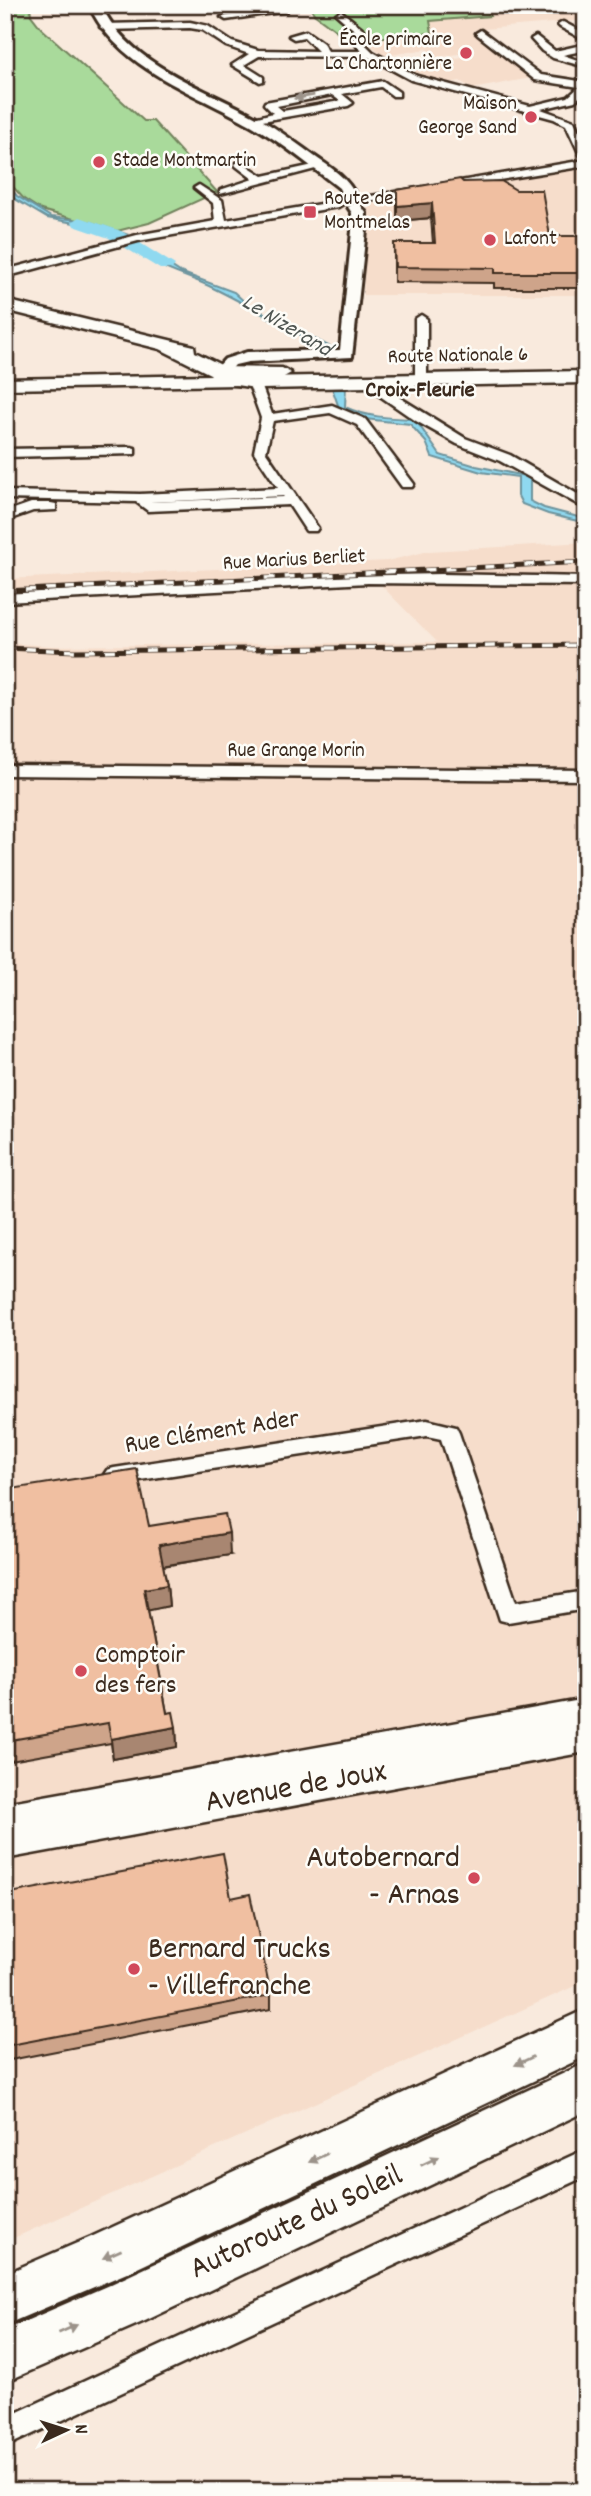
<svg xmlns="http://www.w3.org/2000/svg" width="591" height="2496" font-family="Dekko,sans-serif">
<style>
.built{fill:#f6ddcb}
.green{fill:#a9da9b;stroke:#72825c;stroke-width:2}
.water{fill:#8fd9f0;stroke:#6d939c;stroke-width:2}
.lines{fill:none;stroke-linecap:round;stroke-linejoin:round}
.river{fill:#8fd9f0;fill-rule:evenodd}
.minor-casing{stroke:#3b2a1e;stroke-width:5}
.tertiary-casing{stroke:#3b2a1e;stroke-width:6}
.secondary-casing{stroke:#3b2a1e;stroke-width:5}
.primary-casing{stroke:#3b2a1e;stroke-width:5}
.motorway-casing{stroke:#3b2a1e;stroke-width:5}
.minor{fill:#fdfcf7;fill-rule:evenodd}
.tertiary{fill:#fdfcf7;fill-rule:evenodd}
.secondary{fill:#fdfcf7;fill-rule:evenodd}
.primary{fill:#fdfcf7;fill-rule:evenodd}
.motorway{fill:#fdfcf7;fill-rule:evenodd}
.rail-casing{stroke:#3b2a1e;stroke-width:5}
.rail{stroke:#fdfcf7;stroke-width:3.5;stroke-dasharray:10;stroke-linecap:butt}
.wall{fill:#cea48a;stroke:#3b2a1e;stroke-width:2}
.shaded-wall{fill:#a88671;stroke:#3b2a1e;stroke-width:2}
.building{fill:#f0bfa1;stroke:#3b2a1e;stroke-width:2}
.oneway{fill:#9c938a}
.poi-dot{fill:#d1495b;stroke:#fdfcf7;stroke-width:2.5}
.labels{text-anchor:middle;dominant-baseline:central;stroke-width:5;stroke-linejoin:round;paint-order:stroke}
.far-poi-label{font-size:21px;fill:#3b2a1e;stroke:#fdfcf7;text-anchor:start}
.far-street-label{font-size:21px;fill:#3b2a1e;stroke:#fdfcf7}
.far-water-label{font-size:23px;font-style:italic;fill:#505652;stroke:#fdfcf7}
.far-neighbourhood-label{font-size:23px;font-weight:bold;fill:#3b2a1e;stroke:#fdfcf7}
.street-label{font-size:26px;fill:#3b2a1e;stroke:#fdfcf7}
.poi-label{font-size:26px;fill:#3b2a1e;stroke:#fdfcf7;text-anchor:start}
.near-street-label{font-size:32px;fill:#3b2a1e;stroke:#fdfcf7}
.near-poi-label{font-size:32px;fill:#3b2a1e;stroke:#fdfcf7;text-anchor:end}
</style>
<rect width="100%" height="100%" fill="#f9eadd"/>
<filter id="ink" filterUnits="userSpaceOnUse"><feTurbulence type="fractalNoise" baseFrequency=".0143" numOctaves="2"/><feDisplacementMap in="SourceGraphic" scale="14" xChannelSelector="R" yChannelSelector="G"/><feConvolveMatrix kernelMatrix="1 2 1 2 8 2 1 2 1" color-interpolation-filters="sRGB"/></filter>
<g filter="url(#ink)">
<!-- built -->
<g class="built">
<polygon points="486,5 586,5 586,20 473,30 536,77 472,89 460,81 444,84 400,67 462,57 459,54 430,58 424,54 431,53 427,49 385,56 365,41 432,33 429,21 489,16"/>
<polygon points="586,167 586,295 363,295 368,208 382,200"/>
<polygon points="586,542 586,1981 5,2242 5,643 52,646 437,642 372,576 5,596 5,579 387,561 429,551"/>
</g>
<!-- green -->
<g class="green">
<polygon points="5,5 30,5 31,15 41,28 144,121 153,121 217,192 149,223 117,231 41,210 24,199 5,178"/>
<polygon points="310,5 486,5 490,16 430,21 432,33 349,40 314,14"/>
</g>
<!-- water -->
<g class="water">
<polygon points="5,182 17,196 51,217 88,221 126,234 113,237 99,233 96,227 47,218 10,196"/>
<path d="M136 243 180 272 234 292 248 305 338 351 329 350C291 331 254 308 215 289 182 272 160 273 130 244Z"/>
<path d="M331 385H346L345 407C367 417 388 418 412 419L417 422 440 455 476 466 530 477V501L544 508 586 519V523L548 514 522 504 518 496V477L481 472 432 457 426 442 410 424 365 419 339 408Z"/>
</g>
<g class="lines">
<!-- river -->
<polygon class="river" points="80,217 121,231 175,265 172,269 160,269 109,238 74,226 72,222"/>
<defs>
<g id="minor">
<polygon points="284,6 287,7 287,11 226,20 221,17"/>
<polygon points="341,11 367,32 369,34 362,41 373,52 417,76 530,106 568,97 579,87 535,80 478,35 476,33 481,30 541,75 586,82 586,91 575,101 541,109 574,121 586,146 586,166 361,202 361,198 365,197 585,160 581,157 566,125 554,119 411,80 368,57 259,56 244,65 263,77 263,81 260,82 232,65 249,54 226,46 202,30 190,28 105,30 100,27 105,24 190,22 208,26 232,42 258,50 318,51 304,37 294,39 289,36 306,31 323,43 328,51 362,51 352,41 359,34 336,14"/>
<polygon points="563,22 586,34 586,41 560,27 558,25"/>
<polygon points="536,36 555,51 586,44 586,50 563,55 586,63 586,67 553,58 542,51 531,39"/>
<path d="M383 81 399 92V96H393L381 87 342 94 353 103 348 106 251 123 246 120 273 113 264 104 265 102ZM332 95 340 101 283 111 277 106Z"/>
<polygon points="240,161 263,176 318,164 323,167 220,194 220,190 253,179 236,166 235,164"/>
<polygon points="199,185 222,200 226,220 338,201 343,204 338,207 138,241 5,277 5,270 137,235 215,221 213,203 194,188"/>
<polygon points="421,315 427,319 427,381 421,385 415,381 415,319"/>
<path d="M254 378 260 382 272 414 332 405 365 419 414 484 412 487H402L357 425 330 413 273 421 266 452 318 528 316 531H306L289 505 148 511 136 502 5 499V491L140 494 278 488 254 452 261 418 248 382ZM283 496 284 497 150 502Z"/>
<polygon points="368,378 465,438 510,455 586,499 586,509 500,461 457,444 416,421 364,385 364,379"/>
<polygon points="130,447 135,448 135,454 5,457 5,449"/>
<polygon points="51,503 56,504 56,510 33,511 5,521 5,512 31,503"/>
<polygon points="441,574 586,577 586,585 368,583 5,602 5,594 296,577"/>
<polygon points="5,765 586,770 586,780 5,775"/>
<polygon points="427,1420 456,1427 459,1433 516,1602 586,1591 586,1609 508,1622 500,1620 441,1439 427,1436 114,1484 107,1482 103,1476 107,1470 114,1468"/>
<polygon points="586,2149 586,2176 5,2447 5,2418"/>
</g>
<g id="tertiary">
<path d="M89 5H101C129 66 206 88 260 119 279 130 296 143 314 156 330 167 348 178 356 196L354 199H344L339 188C311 166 282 143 251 125 194 92 118 69 89 5Z"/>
<polygon points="355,203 360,204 366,213 366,231 352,357 248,362 235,365 226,375 216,375 213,372 225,359 247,352 340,350 352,231 352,213 348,207"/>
</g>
<polygon id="secondary" points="218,367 282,368 291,373 282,378 244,378 243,384 237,385 5,389 5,379 211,375 209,372 212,368"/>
<g id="primary">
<polygon points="5,300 194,346 195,352 241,375 261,377 586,371 586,383 261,389 230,384 160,349 5,310"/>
<polygon points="586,1699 586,1752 5,1859 5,1803"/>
</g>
<g id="motorway">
<polygon points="586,2009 586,2056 127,2273 5,2325 5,2274 91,2237"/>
<polygon points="586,2063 586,2111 145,2321 5,2382 5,2330 109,2285"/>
</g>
</defs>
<!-- minor casing -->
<use href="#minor" class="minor-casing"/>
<!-- tertiary casing -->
<use href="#tertiary" class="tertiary-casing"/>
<!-- secondary casing -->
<use href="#secondary" class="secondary-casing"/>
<!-- primary casing -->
<use href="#primary" class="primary-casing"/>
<!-- motorway casing -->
<use href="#motorway" class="motorway-casing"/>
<!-- minor -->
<use href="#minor" class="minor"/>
<!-- tertiary -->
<use href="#tertiary" class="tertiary"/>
<!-- secondary -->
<use href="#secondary" class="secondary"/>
<!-- primary -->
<use href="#primary" class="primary"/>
<!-- motorway -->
<use href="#motorway" class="motorway"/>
<defs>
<g id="rail">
<polyline points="5,591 586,562"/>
<polyline points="5,648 75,651 586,645"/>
</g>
</defs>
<!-- rail casing -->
<use href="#rail" class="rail-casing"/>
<!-- rail -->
<use href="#rail" class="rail"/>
</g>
<!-- wall -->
<g class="wall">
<polygon points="463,182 550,236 586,236 586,288 494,288 494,283 394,282 394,243 433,243 431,218 397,221 397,190"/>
<polygon points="5,1490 149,1526 230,1555 163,1566 167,1585 169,1606 148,1610 167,1713 176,1727 177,1747 113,1759 111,1743 5,1762"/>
<polygon points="5,1894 231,1898 271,1995 271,2009 5,2061"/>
</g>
<!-- shaded-wall -->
<g class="shaded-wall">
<polygon points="432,203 431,218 397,221 397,206"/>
<polygon points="229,1533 230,1555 161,1566 159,1545"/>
<polygon points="167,1585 169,1606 146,1611 144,1589"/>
<polygon points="176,1727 177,1747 113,1759 111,1739"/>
</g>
<!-- building -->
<g class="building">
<polygon points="460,179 463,182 501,181 516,190 542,190 550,236 586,236 586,273 495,273 495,268 395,267 394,243 435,243 432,203 397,206 397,190"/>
<polygon points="137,1469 149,1526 225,1514 229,1533 159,1545 167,1585 144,1589 167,1713 173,1712 176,1727 111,1739 108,1723 5,1741 5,1490"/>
<polygon points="223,1853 231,1898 250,1894 271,1995 5,2046 5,1894"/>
</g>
<!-- one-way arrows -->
<defs><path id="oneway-solid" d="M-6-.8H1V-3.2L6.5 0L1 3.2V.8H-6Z" transform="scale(1.75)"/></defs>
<g class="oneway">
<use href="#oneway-solid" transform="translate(304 97) rotate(170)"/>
<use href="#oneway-solid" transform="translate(524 2061) rotate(155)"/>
<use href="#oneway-solid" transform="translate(318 2158) rotate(155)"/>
<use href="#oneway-solid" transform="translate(430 2161) rotate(-26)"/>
<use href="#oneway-solid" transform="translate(112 2254) rotate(156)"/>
<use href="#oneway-solid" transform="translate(68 2329) rotate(-24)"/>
</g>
</g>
<!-- markers -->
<g class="poi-dot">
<circle cx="466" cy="53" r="7"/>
<circle cx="531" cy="117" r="7"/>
<circle cx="99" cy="162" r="7"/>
<rect x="303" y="205" width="14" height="14" rx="3.5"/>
<circle cx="490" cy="240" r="7"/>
<circle cx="81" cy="1671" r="7"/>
<circle cx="474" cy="1878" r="7"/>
<circle cx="134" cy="1969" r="7"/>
</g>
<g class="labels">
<!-- far-poi labels -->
<g class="far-poi-label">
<text x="452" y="41" text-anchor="end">École primaire<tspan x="452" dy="24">La Chartonnière</tspan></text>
<text x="517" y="105" text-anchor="end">Maison<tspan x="517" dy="24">George Sand</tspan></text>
<text x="113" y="162">Stade Montmartin</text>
<text x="324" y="200">Route de<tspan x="324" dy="24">Montmelas</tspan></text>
<text x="504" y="240">Lafont</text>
</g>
<!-- far-street labels -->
<g class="far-street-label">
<text transform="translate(458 357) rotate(-1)">Route Nationale 6</text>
<text transform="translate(294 561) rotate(-3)">Rue Marius Berliet</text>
<text x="296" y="752">Rue Grange Morin</text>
</g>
<!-- far-water labels -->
<g class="far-water-label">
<text transform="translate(286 327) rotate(31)">Le Nizerand</text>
</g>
<!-- far-neighbourhood labels -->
<g class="far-neighbourhood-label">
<text x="420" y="391">Croix-Fleurie</text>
</g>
<!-- street labels -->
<g class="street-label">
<text transform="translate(212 1433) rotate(-9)">Rue Clément Ader</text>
</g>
<!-- poi labels -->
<g class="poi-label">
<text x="95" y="1656">Comptoir<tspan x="95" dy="30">des fers</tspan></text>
</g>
<!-- near-street labels -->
<g class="near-street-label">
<text transform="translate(296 1789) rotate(-10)">Avenue de Joux</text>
<text transform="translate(297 2224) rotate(-25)">Autoroute du Soleil</text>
</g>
<!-- near-poi labels -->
<g class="near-poi-label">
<text x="460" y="1860">Autobernard<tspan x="460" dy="37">- Arnas</tspan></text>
<text x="148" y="1951" text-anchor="start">Bernard Trucks<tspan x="148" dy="37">- Villefranche</tspan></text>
</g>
</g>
<!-- margin -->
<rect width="591" height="2496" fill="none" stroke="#fdfcf7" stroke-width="28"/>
<rect x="14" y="14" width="563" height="2468" fill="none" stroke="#3b2a1e" stroke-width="2.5" filter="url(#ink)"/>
<!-- north arrow -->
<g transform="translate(66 2430) rotate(86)" stroke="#fdfcf7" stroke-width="5" paint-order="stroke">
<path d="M0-5L12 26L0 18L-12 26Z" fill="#3b2a1e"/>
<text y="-10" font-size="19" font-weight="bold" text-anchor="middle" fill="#3b2a1e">N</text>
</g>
</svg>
